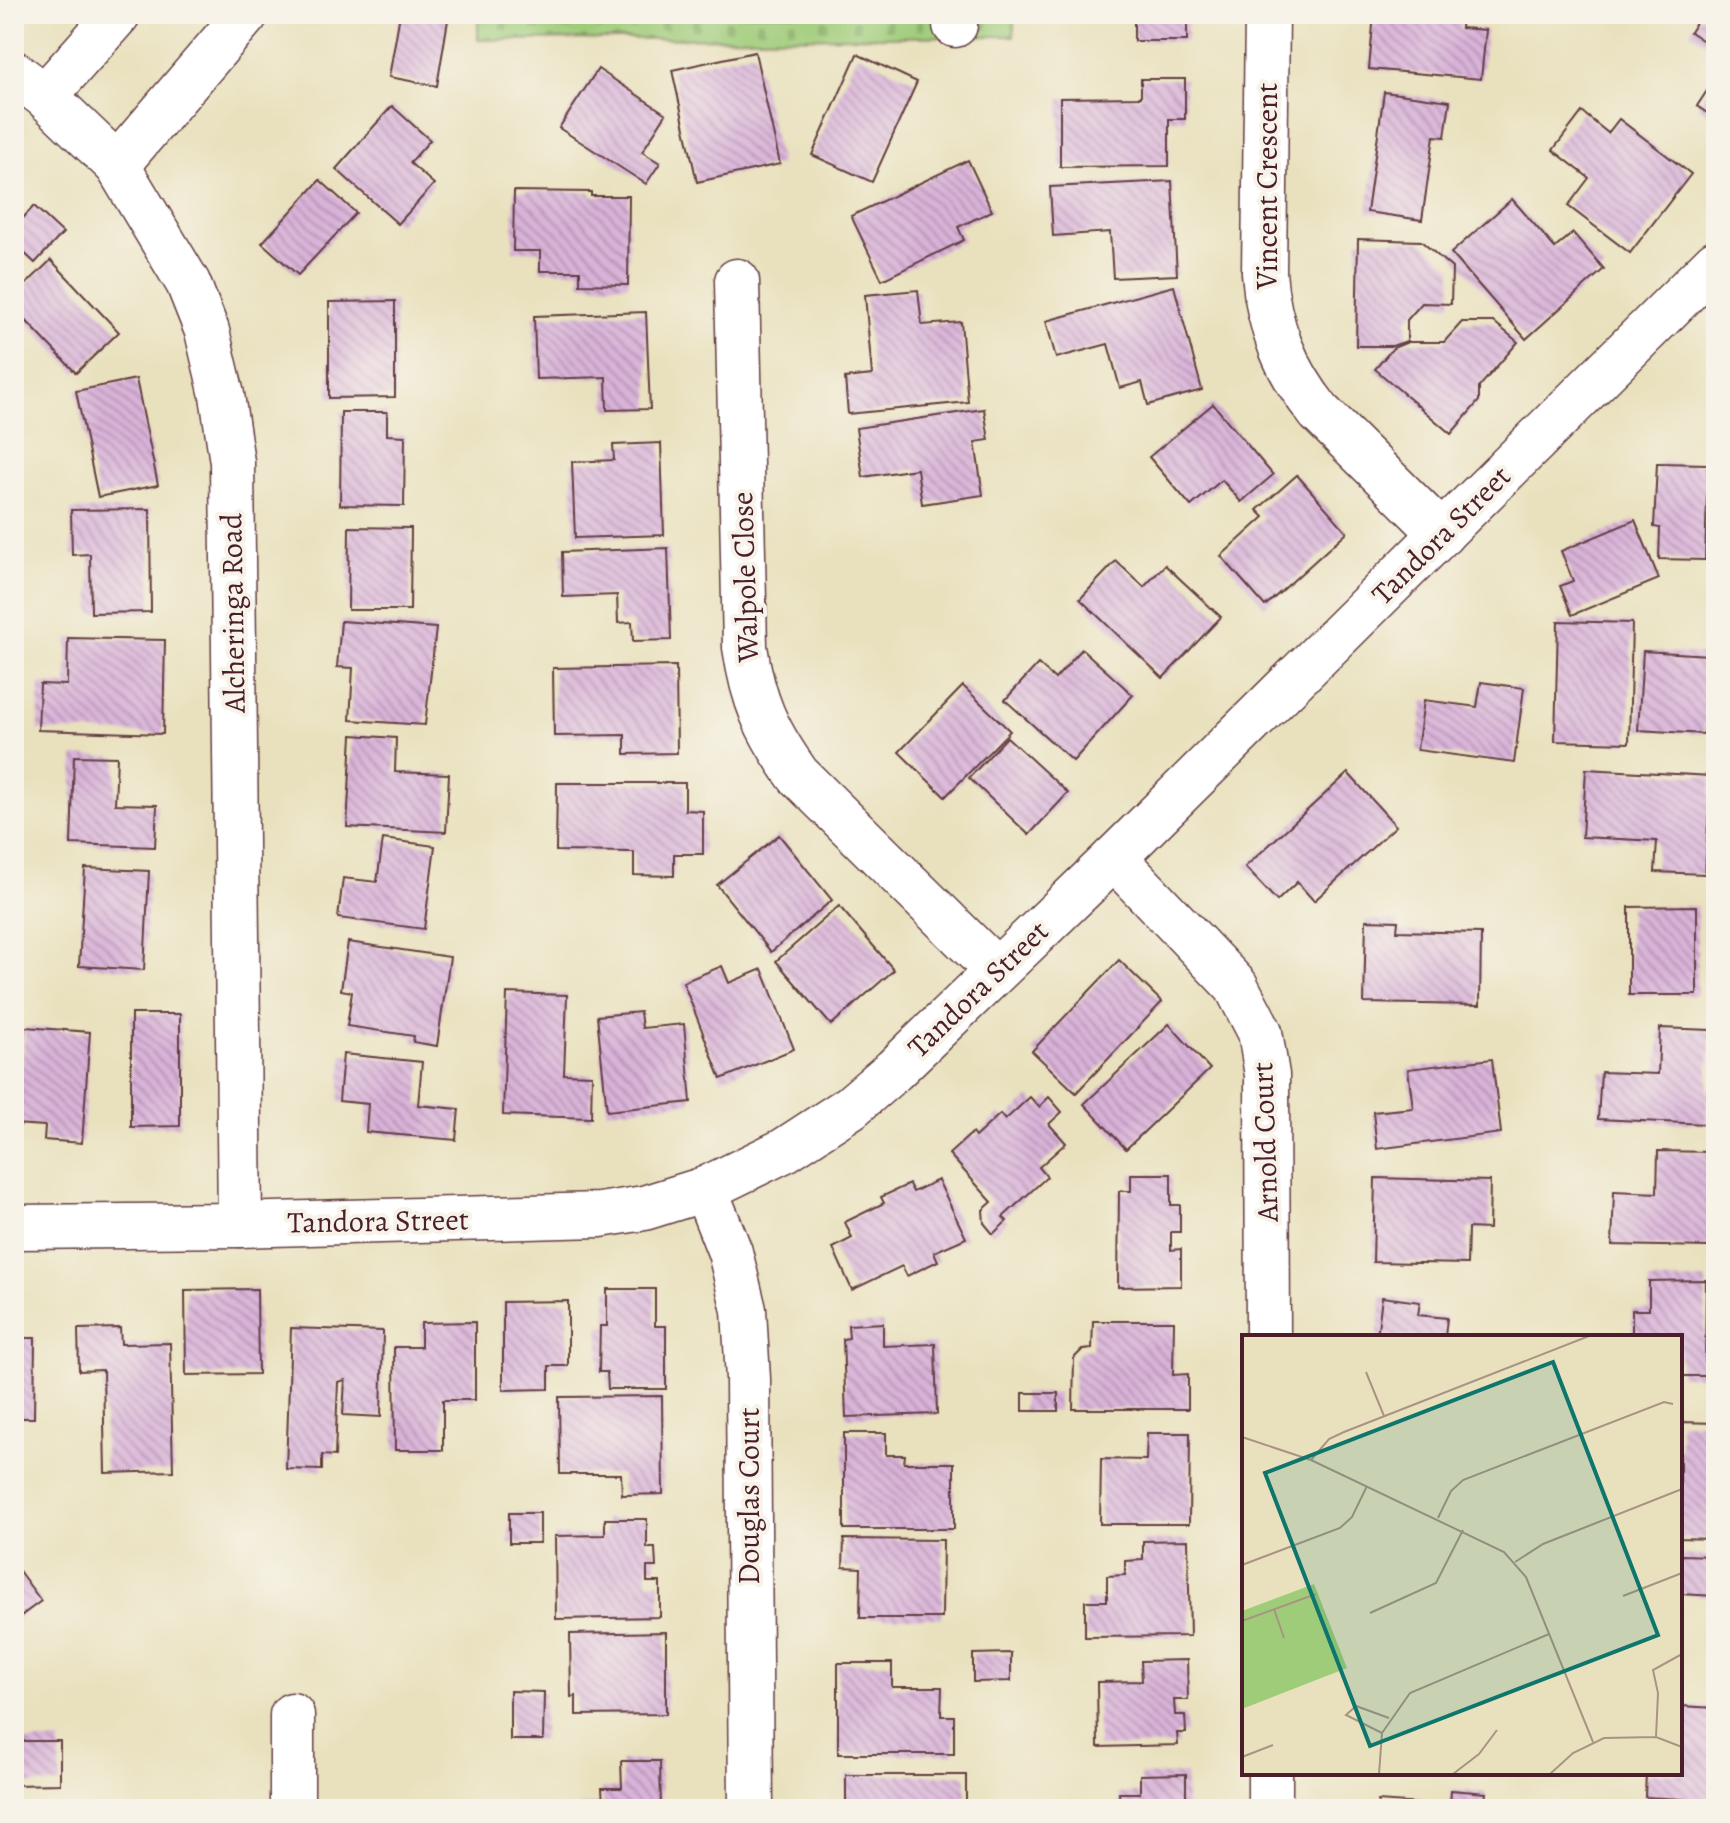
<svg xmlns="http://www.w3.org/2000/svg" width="1730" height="1823" font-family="Alegreya,serif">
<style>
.cemetery{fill:url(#cemetery-stones);stroke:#747652;stroke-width:2}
.building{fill:url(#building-back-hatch)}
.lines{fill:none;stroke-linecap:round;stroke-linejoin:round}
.minor-casing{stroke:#623c41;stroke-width:47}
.minor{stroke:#fff;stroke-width:44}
.labels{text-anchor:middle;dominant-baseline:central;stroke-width:8;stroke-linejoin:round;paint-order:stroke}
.street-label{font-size:30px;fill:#4a1f2b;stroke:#f7f3e8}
.inset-road{fill:none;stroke:#a99383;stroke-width:2}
.view{fill:#0f766e;fill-opacity:0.15;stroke:#0f766e;stroke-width:4}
.inset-edge{fill:none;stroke:#4a1f2b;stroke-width:4}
</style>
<defs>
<pattern id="cemetery-stones" width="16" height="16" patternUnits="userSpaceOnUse" patternTransform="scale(2)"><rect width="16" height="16" fill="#9fcc79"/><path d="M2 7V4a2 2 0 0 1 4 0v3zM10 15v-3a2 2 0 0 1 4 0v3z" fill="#8aaf69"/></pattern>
<pattern id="building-back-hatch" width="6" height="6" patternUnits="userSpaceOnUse" patternTransform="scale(2)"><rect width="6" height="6" fill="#d9b3d9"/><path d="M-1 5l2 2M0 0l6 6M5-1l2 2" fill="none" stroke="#b291b0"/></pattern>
</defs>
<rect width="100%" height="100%" fill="#f7f3e8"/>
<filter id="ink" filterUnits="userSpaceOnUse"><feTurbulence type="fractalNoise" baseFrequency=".0125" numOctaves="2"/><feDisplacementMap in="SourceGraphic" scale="16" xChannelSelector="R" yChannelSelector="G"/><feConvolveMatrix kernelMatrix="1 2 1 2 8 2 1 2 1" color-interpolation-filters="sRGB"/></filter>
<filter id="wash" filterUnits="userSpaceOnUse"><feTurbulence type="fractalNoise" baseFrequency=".006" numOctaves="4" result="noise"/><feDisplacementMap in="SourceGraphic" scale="32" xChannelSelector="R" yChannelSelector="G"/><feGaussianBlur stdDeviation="1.8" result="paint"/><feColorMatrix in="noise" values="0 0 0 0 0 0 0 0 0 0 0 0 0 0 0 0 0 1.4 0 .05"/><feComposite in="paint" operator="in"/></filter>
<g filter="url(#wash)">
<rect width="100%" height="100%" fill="#e9e1be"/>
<!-- cemetery -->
<polygon class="cemetery" points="478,14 1014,14 1014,36 478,40"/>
<g id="blocks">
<!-- building -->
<g class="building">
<polygon points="400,14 449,14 437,86 389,77"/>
<rect x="1134" y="14" width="53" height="27"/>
<polygon points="1374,14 1462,14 1461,28 1486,30 1481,79 1369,69"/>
<polygon points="1702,14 1716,14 1716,49 1690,32"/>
<polygon points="755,52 780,164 697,182 672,70"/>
<polygon points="857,54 917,82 872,182 812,155"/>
<polygon points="598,69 666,114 642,152 660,163 646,184 559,128"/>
<polygon points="1716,77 1716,119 1697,106"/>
<polygon points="1141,79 1185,79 1185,119 1169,119 1169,166 1060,167 1060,98 1141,97"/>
<polygon points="1384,92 1450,101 1445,137 1434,136 1422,220 1367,212"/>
<polygon points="392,106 430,140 410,163 434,184 398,224 336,169"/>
<polygon points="1582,112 1608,133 1619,119 1691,174 1630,253 1568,206 1589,178 1553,150"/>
<polygon points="968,160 992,211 958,227 964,240 882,280 851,216"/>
<polygon points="320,180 356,213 298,275 262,243"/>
<polygon points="1172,181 1177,275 1113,278 1110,232 1053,236 1050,187"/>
<polygon points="514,191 591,192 591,196 629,196 628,285 580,284 580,271 540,271 540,251 513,251"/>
<polygon points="1512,199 1555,248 1573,233 1604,269 1526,339 1451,253"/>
<polygon points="34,206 63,233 35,263 20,249 14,256 14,228"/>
<polygon points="1358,239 1421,241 1452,268 1451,304 1422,303 1407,320 1407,341 1392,346 1356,346"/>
<polygon points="51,260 119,332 76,373 14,308 14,296"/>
<polygon points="1174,286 1202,390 1148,405 1142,382 1120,388 1108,344 1056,358 1046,321"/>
<polygon points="918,290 922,325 961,322 968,402 848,414 845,378 872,375 865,295"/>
<polygon points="395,301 395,397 329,398 329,302"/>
<polygon points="646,312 650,409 607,410 606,377 536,379 534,316"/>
<polygon points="1462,322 1494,322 1518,342 1479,387 1479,401 1451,434 1375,369 1393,348 1408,342 1444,342"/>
<polygon points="136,379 158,485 98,497 76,391"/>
<polygon points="1213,404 1273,475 1241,502 1222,480 1191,506 1149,457"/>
<polygon points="984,409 989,440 975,442 983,495 922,504 917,469 863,477 856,428"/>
<polygon points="341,412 387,412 387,435 405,436 404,506 340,505"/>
<polygon points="661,443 664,535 575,538 572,462 614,460 613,445"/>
<polygon points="1657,463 1708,464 1705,560 1659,559 1660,528 1654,527"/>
<polygon points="1297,475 1347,532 1265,606 1221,556 1264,517 1257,510"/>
<polygon points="150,509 151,612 91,613 90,554 72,555 71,510"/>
<polygon points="1635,520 1659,579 1572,615 1560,586 1573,581 1561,551"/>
<polygon points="349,527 411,528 410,610 348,610"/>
<polygon points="668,548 671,640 633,641 632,622 618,623 617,595 563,597 562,552"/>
<polygon points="1116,561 1144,587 1165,565 1221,617 1163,678 1080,599"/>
<polygon points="341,621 436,628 425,725 350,720 353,668 337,667"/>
<polygon points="1558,621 1632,623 1629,743 1555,741"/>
<polygon points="68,638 165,640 163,734 38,730 40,684 67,685"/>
<polygon points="1082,649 1133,695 1073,761 1005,700 1038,664 1055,679"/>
<polygon points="1643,651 1709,655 1704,734 1638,730"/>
<polygon points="676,666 677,753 625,754 625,735 554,736 553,668"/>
<polygon points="1481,682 1524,688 1514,763 1417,750 1424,700 1477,707"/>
<polygon points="963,686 1010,731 945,797 899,752"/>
<polygon points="352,735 396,738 395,772 449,774 446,832 347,827"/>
<polygon points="1007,737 1068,793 1029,835 969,778"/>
<polygon points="74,756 117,757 115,804 157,805 155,847 71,844"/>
<polygon points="1586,769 1711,776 1705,874 1655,872 1657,841 1582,837"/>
<polygon points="1348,773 1396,826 1314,901 1297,882 1277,901 1245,867"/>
<polygon points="557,783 685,783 685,810 703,811 703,854 674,854 674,876 634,875 634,852 556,851"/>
<polygon points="779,835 832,900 771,952 717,885"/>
<polygon points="383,839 435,846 424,929 338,918 343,878 377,882"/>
<polygon points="85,868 149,871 144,970 79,966"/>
<polygon points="839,906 894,970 831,1025 776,961"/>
<polygon points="1697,906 1697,995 1629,995 1629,907"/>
<polygon points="1366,920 1398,921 1397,931 1481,933 1480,1005 1364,1003"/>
<polygon points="348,942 450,957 437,1046 413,1042 414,1036 347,1026 352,992 341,990"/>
<polygon points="1119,960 1162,1002 1076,1093 1032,1051"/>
<polygon points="722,966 729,983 762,969 794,1049 721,1079 683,982"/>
<polygon points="507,993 567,995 564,1074 592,1075 591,1118 503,1115"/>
<polygon points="640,1012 642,1028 684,1024 691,1102 607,1111 597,1016"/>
<polygon points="131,1014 180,1014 180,1126 131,1127"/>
<polygon points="1169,1024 1210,1069 1126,1149 1084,1104"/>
<polygon points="25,1027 90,1032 82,1143 44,1140 45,1126 14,1124 14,1076 21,1076"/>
<polygon points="1660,1028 1711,1030 1706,1124 1598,1119 1601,1072 1658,1074"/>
<polygon points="343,1054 422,1062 418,1105 459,1109 456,1140 366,1132 368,1104 339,1101"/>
<polygon points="1492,1059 1501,1133 1377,1149 1373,1112 1413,1108 1408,1069"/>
<polygon points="1030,1097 1039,1107 1049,1097 1062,1112 1049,1124 1066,1143 1039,1167 1047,1177 1003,1217 1007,1221 993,1234 984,1223 983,1210 992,1202 949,1154 972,1133 975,1137 1000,1114 1005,1120"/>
<polygon points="1658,1151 1711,1152 1709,1247 1612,1245 1614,1191 1657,1193"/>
<polygon points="1131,1174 1171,1174 1171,1205 1180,1205 1180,1232 1171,1232 1171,1250 1181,1249 1181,1286 1118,1287 1119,1191 1131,1191"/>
<polygon points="1375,1178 1490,1181 1489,1229 1468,1228 1467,1264 1373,1262"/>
<polygon points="938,1180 966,1238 934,1252 938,1261 907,1276 902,1266 852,1290 833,1248 852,1238 845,1222 884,1203 881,1197 909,1184 913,1192"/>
<polygon points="1706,1280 1705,1376 1680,1376 1680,1337 1632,1337 1632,1310 1649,1310 1649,1281"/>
<polygon points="257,1289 258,1374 186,1375 185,1290"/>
<polygon points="607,1289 655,1289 655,1326 666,1326 666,1389 608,1389 607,1372 599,1372 600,1326 607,1326"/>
<polygon points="1382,1297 1420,1302 1418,1315 1447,1318 1445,1337 1377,1337"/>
<polygon points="568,1301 568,1366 549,1366 549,1389 503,1390 503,1302"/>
<polygon points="1093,1321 1174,1321 1173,1375 1188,1374 1188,1409 1073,1409 1074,1358 1082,1350 1092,1349"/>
<polygon points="475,1322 475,1400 443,1400 443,1450 395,1450 394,1347 421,1347 421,1323"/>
<polygon points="883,1323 883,1346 935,1344 937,1414 846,1417 843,1339 849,1338 848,1325"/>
<polygon points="120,1328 121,1344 170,1343 173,1471 105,1473 103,1370 79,1371 78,1329"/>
<polygon points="291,1328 383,1331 381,1417 343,1415 345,1380 338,1382 335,1456 322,1455 322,1470 286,1469"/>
<polygon points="14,1338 35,1338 34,1418 14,1418"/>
<rect x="1023" y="1393" width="35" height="18"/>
<polygon points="662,1396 663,1494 622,1495 621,1474 560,1474 559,1397"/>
<polygon points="1680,1422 1716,1423 1711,1539 1680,1538"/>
<polygon points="844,1433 886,1433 886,1455 905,1455 904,1463 954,1463 954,1529 844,1529"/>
<polygon points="1147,1433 1190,1433 1189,1524 1100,1524 1101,1459 1146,1460"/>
<rect x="509" y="1513" width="31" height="30"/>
<polygon points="605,1519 647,1519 647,1548 655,1548 656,1567 647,1567 647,1582 660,1582 660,1617 556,1619 555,1536 605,1535"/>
<polygon points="844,1539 943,1540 942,1618 860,1618 861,1568 843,1567"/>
<polygon points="1188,1540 1190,1636 1085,1637 1085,1601 1107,1601 1107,1576 1125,1575 1125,1561 1143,1560 1143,1541"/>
<polygon points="1680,1555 1716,1556 1716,1596 1680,1594"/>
<polygon points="14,1564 41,1601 14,1621"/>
<polygon points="666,1632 666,1714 576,1715 576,1696 571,1697 570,1634"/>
<polygon points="1011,1653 1011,1681 973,1682 973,1654"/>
<polygon points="1187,1660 1188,1700 1174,1700 1175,1715 1185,1715 1186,1733 1177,1733 1178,1745 1098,1747 1097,1682 1142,1681 1141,1661"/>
<polygon points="838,1663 892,1663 892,1687 942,1687 941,1716 954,1716 954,1754 838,1754"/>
<polygon points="510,1691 544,1692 543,1740 510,1740"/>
<polygon points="1680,1706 1716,1708 1716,1801 1645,1797 1646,1773 1680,1773"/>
<polygon points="14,1741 60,1741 60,1784 14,1785"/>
<polygon points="621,1761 660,1761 661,1809 581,1809 581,1805 603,1804 602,1788 622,1788"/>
<polygon points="1186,1774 1186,1809 1120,1809 1119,1793 1140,1793 1140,1775"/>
<rect x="846" y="1775" width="120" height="34"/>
<polygon points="1451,1790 1486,1793 1484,1809 1378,1809 1378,1801 1450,1806"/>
</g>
</g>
</g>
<g filter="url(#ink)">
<use href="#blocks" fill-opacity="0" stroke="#623c41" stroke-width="2"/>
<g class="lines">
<defs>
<g id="minor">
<path d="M1267 14 1264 273C1268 326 1285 369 1319 412L1442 534"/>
<polyline points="955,25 955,14"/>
<polyline points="14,73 45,96 117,165 188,283 207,331 222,395 232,462 240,1225"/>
<polyline points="45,96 118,14"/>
<polyline points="117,165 246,14"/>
<path d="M737 281 745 647C753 701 766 730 798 775L996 970"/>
<polyline points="1114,858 1236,986 1260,1032 1267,1075 1268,1337"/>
<polyline points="705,1189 730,1252 744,1310 748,1379 751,1809"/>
<polyline points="14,1227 240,1225 600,1215 644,1208 705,1189 785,1150 851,1107 894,1070 1114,858 1716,262"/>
<polyline points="292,1715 292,1809"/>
<polyline points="1270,1773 1270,1809"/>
</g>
</defs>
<!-- minor casing -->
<use href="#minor" class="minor-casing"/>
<!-- minor -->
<use href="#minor" class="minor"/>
</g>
</g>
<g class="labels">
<!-- street labels -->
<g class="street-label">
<text transform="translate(1267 186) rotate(-90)">Vincent Crescent</text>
<text transform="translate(1441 535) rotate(-45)">Tandora Street</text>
<text transform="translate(745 577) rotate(-92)">Walpole Close</text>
<text transform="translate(233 613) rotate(-91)">Alcheringa Road</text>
<text transform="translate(978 989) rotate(-44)">Tandora Street</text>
<text transform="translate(1265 1142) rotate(-92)">Arnold Court</text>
<text transform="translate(378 1221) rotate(-1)">Tandora Street</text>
<text transform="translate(749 1496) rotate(-90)">Douglas Court</text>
</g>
</g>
<!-- overview -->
<g transform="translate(1242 1335)">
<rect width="440" height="440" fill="#e9e1be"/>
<path d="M72 249 105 333 0 374V276Z" fill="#9fcc79"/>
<path class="inset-road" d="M124 37 142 81M0 102 69 125 262 217 284 242 351 407M69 125 87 104 102 97 347 1M196 183 209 156 221 145 422 67 431 69M273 227 301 209 440 154M0 230 98 193 110 182 125 151M381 261 440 238M32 274 42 303M128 278 194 248 221 195M0 286 74 259M140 398 104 380 114 371 147 383M414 402 416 358 411 335 440 319M0 422 31 410M137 439 140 398 168 358 307 299M211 439 237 419 255 395M308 439 331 418 362 403 414 402 440 412"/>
<path class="view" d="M311 27 416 300 128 411 23 138Z"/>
<rect width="440" height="440" class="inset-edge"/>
</g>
<!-- margin -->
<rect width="1730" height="1823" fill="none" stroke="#f7f3e8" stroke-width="48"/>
</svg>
